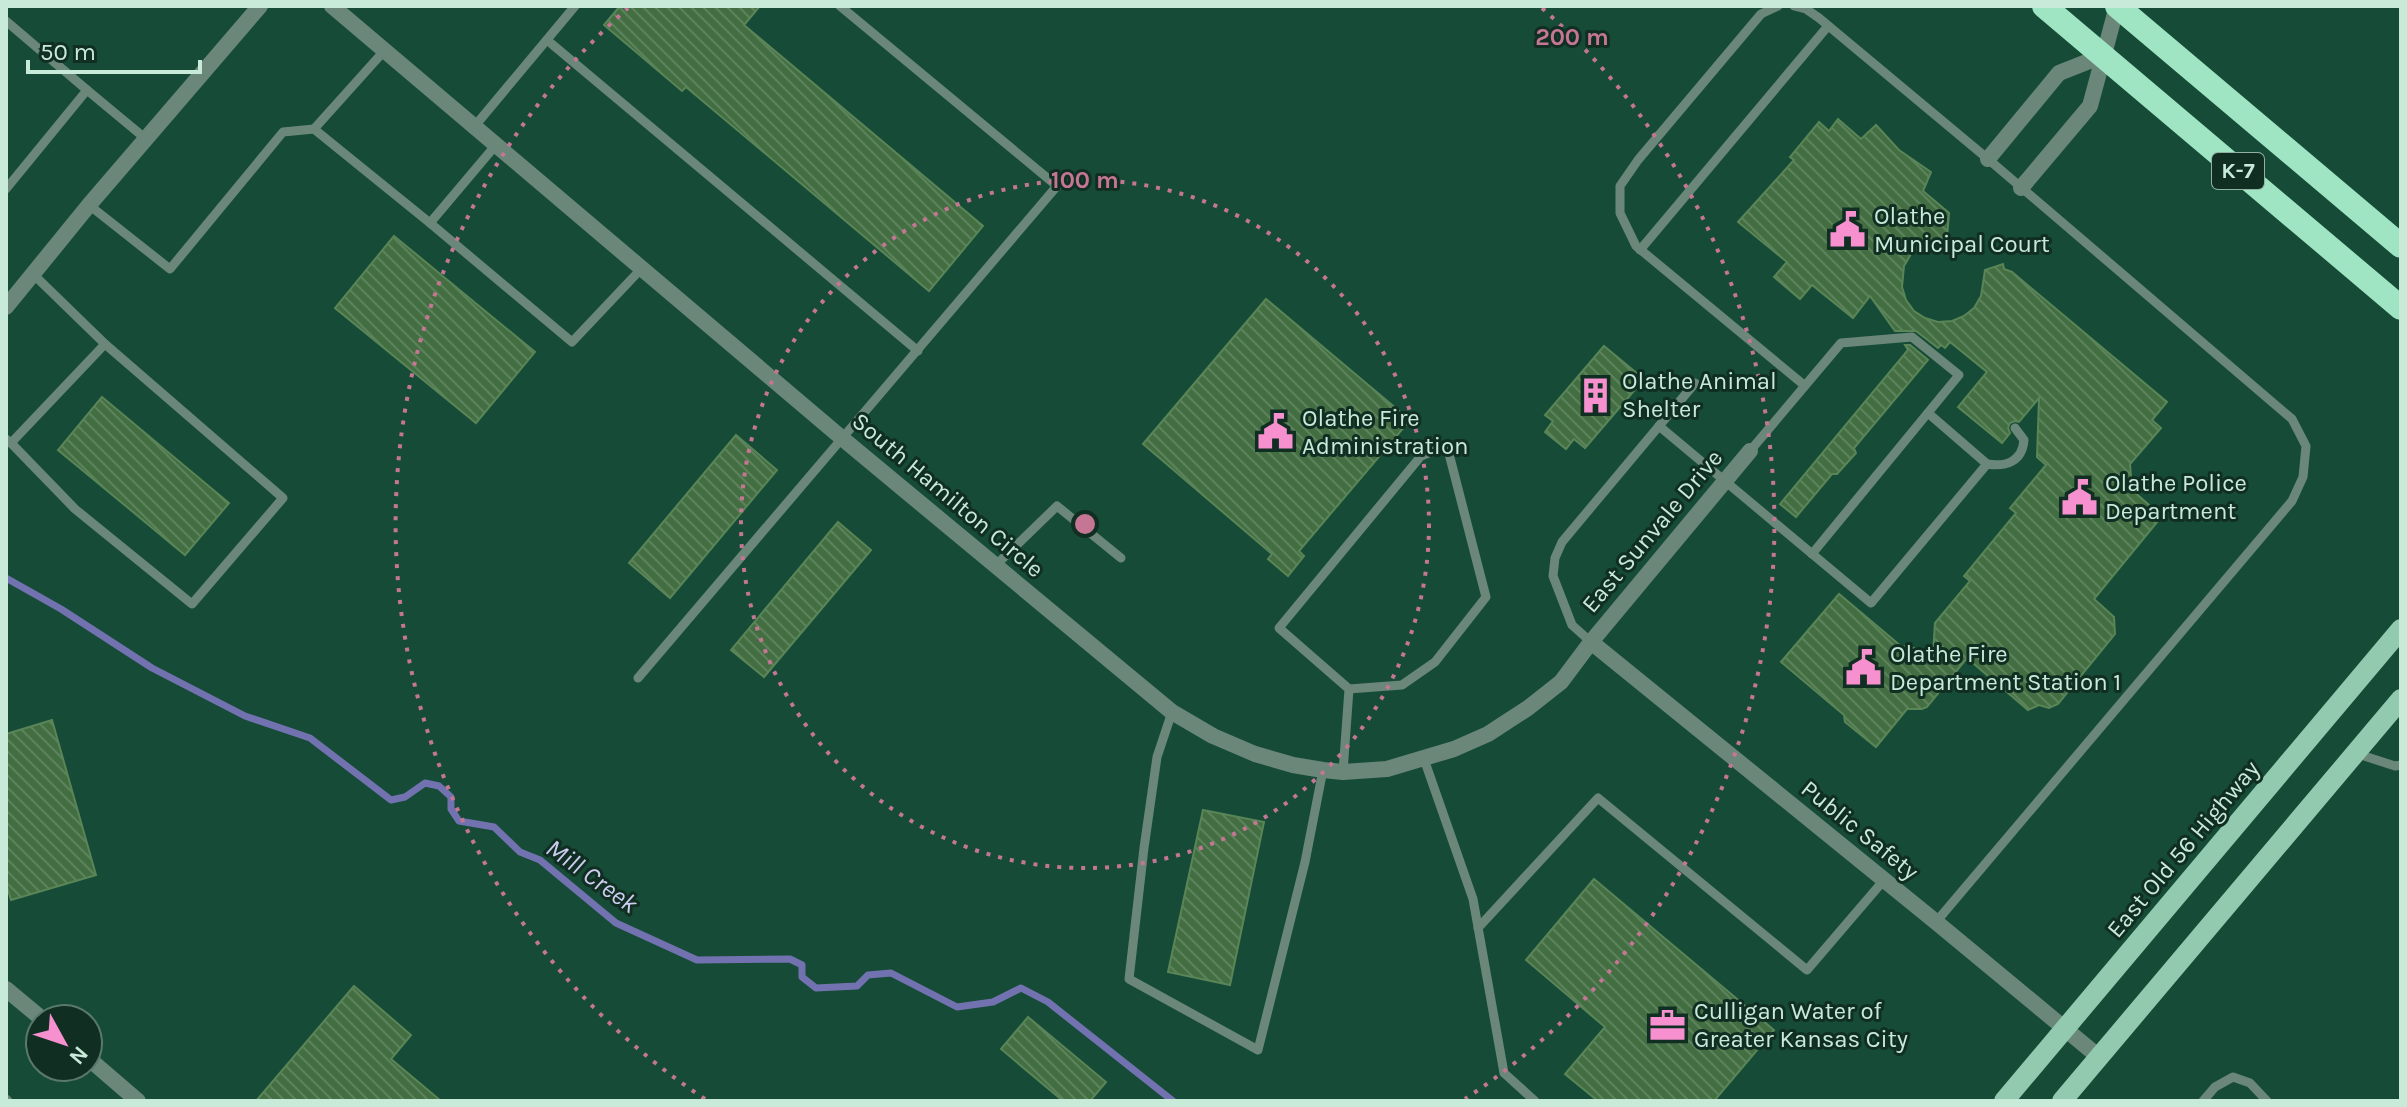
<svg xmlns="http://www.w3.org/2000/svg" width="2407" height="1107" font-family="Karla,sans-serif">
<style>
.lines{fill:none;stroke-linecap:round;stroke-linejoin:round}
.stream{stroke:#7372b0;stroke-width:7}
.building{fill:url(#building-back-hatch);stroke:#598557;stroke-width:2}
.lane{stroke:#6b8779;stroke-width:9}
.street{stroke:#6b8779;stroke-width:16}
.primary{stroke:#91caaf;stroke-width:20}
.highway{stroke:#9fe5c4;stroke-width:24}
.ring{fill:none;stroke:#c57694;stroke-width:4;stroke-dasharray:4 8}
.labels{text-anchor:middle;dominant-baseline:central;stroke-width:6;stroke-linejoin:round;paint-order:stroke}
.shield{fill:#112e22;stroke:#91b2a2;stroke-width:2}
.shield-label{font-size:22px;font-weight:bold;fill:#c8ead9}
.poi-label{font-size:24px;fill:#c8ead9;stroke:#112e22;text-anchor:start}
.street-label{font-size:24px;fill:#c8ead9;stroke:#112e22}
.water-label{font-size:26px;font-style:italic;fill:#cccdf1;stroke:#112e22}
.centre{fill:#c57694;stroke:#112e22;stroke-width:4}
.ring-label{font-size:24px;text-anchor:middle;font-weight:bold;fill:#c57694;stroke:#112e22;stroke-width:6;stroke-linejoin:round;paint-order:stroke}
</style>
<defs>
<pattern id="building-back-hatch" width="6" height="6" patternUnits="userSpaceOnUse" patternTransform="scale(2)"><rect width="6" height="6" fill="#436e42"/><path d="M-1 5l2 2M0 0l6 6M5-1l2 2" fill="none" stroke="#5d835d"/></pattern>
</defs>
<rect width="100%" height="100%" fill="#164c37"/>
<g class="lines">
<!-- stream -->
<polyline class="stream" points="6,578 61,609 152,668 245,716 310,738 391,800 405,797 425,783 439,786 451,797 451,809 459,821 494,827 520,852 540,860 616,923 697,960 790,959 802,965 802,977 816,988 857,986 868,975 891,973 957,1007 993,1002 1021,988 1048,1002 1173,1101"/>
</g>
<!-- building -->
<g class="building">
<polygon points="620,6 760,6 744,25 983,226 929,291 686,87 682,91 604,25"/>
<polygon points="1838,119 1861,139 1876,125 1899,150 1931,172 1923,191 1949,213 1947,238 1935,239 1922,245 1911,254 1904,266 1902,287 1906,300 1914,311 1925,318 1938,322 1952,321 1964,316 1974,308 1981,296 1985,270 2003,264 2004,269 2012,272 2167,402 2152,420 2161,428 2130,464 2132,490 2156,511 2158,521 2094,599 2114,617 2115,634 2058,704 2049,708 2039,705 2028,710 1967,658 1927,707 1922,709 1907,709 1876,747 1845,722 1844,715 1781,662 1839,594 1902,647 1907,646 1933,654 1935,623 1970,581 1964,576 2016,513 2010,508 2046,465 2037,457 2039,398 2019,422 2015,421 2010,423 2008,428 2010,433 2002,443 1958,407 1987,372 1950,342 1945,348 1941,345 1938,348 1916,331 1895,331 1870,296 1853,318 1812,285 1800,299 1774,277 1787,262 1738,222 1794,160 1790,157 1819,122 1829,131"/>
<polygon points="394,236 535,352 476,423 335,308"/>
<polygon points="1266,299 1410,420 1299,551 1304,556 1288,576 1268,559 1272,554 1143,444"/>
<polygon points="1905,345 1910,345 1928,360 1854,448 1856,453 1837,474 1832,474 1796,517 1780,504 1908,350"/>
<polygon points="1604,346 1644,379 1585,448 1574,439 1566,449 1545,432 1553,421 1545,415"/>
<polygon points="102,397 229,503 185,555 58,450"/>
<polygon points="736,435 777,470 670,598 629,563"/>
<polygon points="838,522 871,550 764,677 731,650"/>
<polygon points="52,720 96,875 11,900 6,883 6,734"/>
<polygon points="1203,810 1264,822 1230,985 1168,972"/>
<polygon points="1594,879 1774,1030 1714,1101 1598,1101 1565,1074 1605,1027 1526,960"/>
<polygon points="354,986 411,1035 391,1059 441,1101 256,1101"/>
<polygon points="1028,1017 1106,1082 1090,1101 1063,1101 1001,1049"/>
</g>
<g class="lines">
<!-- lane -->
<g class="lane">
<polyline points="1778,6 1761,14 1638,160 1620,186 1620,213 1636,246 1804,385"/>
<polyline points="1794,6 1806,9 1819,18 1988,159 2292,419 2306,446 2303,477 2292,501 1936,922"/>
<polyline points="6,21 87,90"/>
<polyline points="547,40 918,351"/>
<polyline points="385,50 314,129 430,223 495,146"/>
<polyline points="474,127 575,6"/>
<polyline points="6,189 87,90 146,139"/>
<polyline points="89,205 170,269 283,132 314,129"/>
<polyline points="430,223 572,342 642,268"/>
<polyline points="1640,250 1828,26"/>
<polyline points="1928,413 1987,464"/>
<path d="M1659 426 1871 603 1987 464C2006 467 2022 462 2024 440L2015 428"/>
<polyline points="6,439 11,443 105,344 33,274"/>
<polyline points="11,443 75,509 192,604 283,498 105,344"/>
<polyline points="1750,451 1841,343 1912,337 1959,375 1812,554"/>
<polyline points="995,566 1057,506 1121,558"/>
<polyline points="1591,642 1572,625 1553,576 1555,558 1562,542 1695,383"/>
<polyline points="638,678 1057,186 840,6"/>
<polyline points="1172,712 1157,757 1144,848 1129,979 1258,1050 1305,862 1323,770"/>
<polyline points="2355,753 2395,766 2401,765"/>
<polyline points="1424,759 1473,899 1504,1073 1535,1101"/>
<polyline points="1343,772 1349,689 1402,685 1435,662 1486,597 1447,446 1421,456 1279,628 1349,689"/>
<polyline points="1478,928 1598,798 1807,970 1884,880"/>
<polyline points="6,1099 8,1101"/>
<polyline points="2203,1101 2215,1087 2233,1077 2250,1083 2267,1101"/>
</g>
<!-- street -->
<g class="street">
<polyline points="332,6 843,439 1172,712 1213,736 1255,754 1293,765 1323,770 1343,772 1387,769 1454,749 1488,734 1528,708 1561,682 1591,642 1750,451"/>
<polyline points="1988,159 2059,73 2102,56"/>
<polyline points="2021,188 2090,106 2117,6"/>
<polyline points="6,307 89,205 260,6"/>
<polyline points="1591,642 1936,922 2099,1057"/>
<polyline points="6,989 42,1019"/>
<polyline points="88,1058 138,1101"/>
</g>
<!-- primary -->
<g class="primary">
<polyline points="2004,1101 2401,629"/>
<polyline points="2062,1101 2401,699"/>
</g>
<!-- highway -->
<g class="highway">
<polyline points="2044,6 2401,308"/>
<polyline points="2117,6 2401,246"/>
</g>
</g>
<!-- distance rings -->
<g class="ring">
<circle cx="1085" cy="524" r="344"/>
<path d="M705 1099A689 689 0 0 1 628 8M1542 8A689 689 0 0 1 1465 1099"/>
</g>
<!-- icons -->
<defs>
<symbol id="civic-bare" viewBox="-9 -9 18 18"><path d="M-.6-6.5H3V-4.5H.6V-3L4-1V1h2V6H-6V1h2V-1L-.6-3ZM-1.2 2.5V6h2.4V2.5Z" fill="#f690cf" stroke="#112e22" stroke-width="2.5" paint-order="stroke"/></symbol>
<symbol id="building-bare" viewBox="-9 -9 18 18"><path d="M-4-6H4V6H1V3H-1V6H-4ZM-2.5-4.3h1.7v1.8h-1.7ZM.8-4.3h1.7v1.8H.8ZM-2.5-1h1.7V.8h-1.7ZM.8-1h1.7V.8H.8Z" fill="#f690cf" stroke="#112e22" stroke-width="2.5" paint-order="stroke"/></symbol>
<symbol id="office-bare" viewBox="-9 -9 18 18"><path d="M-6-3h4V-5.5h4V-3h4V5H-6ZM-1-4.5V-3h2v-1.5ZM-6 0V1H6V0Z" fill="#f690cf" stroke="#112e22" stroke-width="2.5" paint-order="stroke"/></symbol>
</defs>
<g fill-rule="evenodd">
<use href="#civic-bare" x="1822" y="204" width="51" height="51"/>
<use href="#building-bare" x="1570" y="370" width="51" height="51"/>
<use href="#civic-bare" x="1250" y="406" width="51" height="51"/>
<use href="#civic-bare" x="2054" y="472" width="51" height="51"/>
<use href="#civic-bare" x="1838" y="642" width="51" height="51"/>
<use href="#office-bare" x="1642" y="1000" width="51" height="51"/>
</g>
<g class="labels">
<!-- shield labels -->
<rect class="shield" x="2212" y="153" width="52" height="36" rx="6"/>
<g class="shield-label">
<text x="2238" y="171">K-7</text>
</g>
<!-- poi labels -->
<g class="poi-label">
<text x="1874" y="216">Olathe<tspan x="1874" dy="28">Municipal Court</tspan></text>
<text x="1622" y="381">Olathe Animal<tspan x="1622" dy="28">Shelter</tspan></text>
<text x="1302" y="418">Olathe Fire<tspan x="1302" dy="28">Administration</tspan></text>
<text x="2105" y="483">Olathe Police<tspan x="2105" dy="28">Department</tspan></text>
<text x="1890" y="654">Olathe Fire<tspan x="1890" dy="28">Department Station 1</tspan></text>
<text x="1694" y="1011">Culligan Water of<tspan x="1694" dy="28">Greater Kansas City</tspan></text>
</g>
<!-- street labels -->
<g class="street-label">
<text transform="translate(948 495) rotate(40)">South Hamilton Circle</text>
<text transform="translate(1652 531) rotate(-50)">East Sunvale Drive</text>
<text transform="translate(1860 830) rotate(39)">Public Safety</text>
<text transform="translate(2183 849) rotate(-50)">East Old 56 Highway</text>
</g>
<!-- water labels -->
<g class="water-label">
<text transform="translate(592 876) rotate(36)">Mill Creek</text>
</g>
</g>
<circle cx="1085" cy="524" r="12" class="centre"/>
<g class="ring-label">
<text x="1572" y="45">200 m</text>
<text x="1085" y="188">100 m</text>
</g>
<!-- border -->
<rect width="2407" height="1107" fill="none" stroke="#c8ead9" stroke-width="16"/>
<!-- north arrow -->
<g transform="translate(64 1043) rotate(130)"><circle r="38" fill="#112e22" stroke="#5a796b" stroke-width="2"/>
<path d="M0-6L14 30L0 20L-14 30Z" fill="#f690cf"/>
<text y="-12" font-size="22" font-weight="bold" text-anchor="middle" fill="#c8ead9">N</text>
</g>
<!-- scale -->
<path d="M28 60v12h172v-12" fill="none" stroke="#c8ead9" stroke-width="4"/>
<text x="40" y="60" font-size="24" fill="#c8ead9" stroke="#112e22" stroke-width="6" paint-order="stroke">50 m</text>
</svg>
